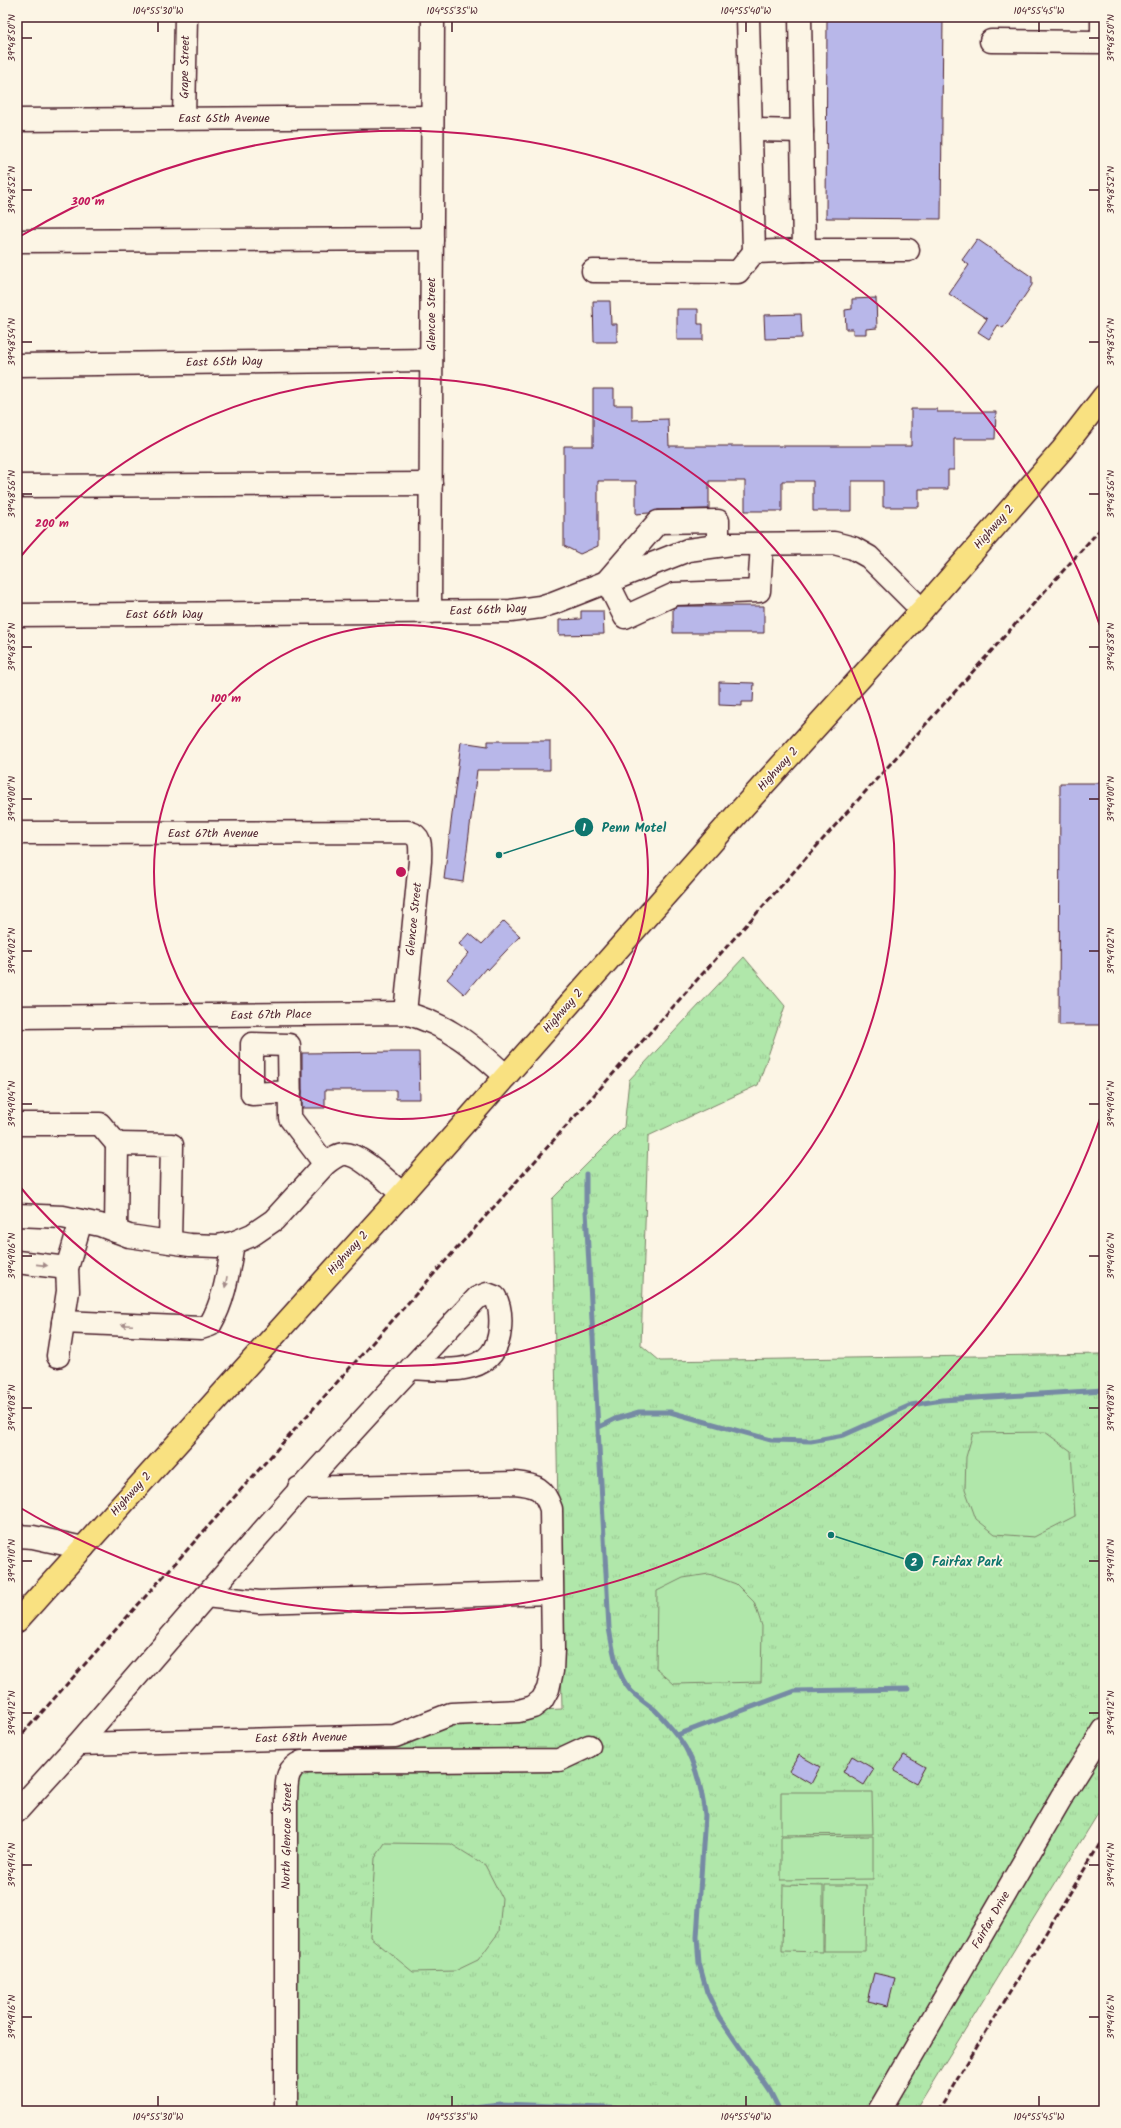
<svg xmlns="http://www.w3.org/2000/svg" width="1121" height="2128" font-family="Kalam,sans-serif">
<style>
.grass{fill:url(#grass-tufts);stroke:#7d836a}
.pitch{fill:#b0e7aa;stroke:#7d836a}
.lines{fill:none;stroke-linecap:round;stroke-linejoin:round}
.stream{stroke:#768aa4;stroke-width:5}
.building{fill:#b8b7e9;stroke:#4a1f2b}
.minor-casing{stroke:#4a1f2b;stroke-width:25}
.major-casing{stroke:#4a1f2b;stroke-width:25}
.highway-casing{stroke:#4a1f2b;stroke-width:25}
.minor{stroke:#fcf5e5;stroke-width:22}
.major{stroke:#f9e181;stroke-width:22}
.highway{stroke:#f9e181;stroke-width:22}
.rail{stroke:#4a1f2b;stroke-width:3;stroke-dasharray:6 3;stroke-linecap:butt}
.oneway{fill:#a38a88}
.ticks{fill:none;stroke:#4a1f2b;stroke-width:1.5}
.ring{fill:none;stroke:#c2185b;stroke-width:2}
.labels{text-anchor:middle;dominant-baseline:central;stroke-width:3.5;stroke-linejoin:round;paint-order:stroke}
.street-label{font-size:12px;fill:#4a1f2b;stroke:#fcf5e5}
.centre{fill:#c2185b;stroke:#fcf5e5;stroke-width:2}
.ring-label{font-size:12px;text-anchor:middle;font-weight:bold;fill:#c2185b;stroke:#fcf5e5;stroke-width:3.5;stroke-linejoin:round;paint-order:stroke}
.leader{fill:none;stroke:#0f766e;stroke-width:1.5}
.callout-dot{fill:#0f766e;stroke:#fcf5e5;stroke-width:1.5}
.mark-label{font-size:12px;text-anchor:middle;font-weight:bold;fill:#fff}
.callout-label{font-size:13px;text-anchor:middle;font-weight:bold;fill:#0f766e;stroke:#fcf5e5;stroke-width:3.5;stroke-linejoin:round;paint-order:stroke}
.neatline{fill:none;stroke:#4a1f2b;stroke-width:1.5}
.ticks-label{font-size:10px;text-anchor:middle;fill:#4a1f2b}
</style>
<defs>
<pattern id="grass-tufts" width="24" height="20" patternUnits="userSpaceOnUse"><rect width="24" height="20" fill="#b0e7aa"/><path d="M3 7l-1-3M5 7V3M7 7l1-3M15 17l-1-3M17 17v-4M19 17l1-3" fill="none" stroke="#99c692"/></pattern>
</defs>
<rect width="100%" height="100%" fill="#fcf5e5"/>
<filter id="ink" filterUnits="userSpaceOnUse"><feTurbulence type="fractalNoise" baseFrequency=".025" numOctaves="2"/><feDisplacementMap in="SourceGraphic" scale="8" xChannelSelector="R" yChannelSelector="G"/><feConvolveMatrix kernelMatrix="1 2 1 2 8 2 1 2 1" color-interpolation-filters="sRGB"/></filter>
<g filter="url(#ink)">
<!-- grass -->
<polygon class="grass" points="744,957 785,1006 758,1085 648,1136 641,1345 660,1361 1104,1354 1104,1804 915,2111 286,2111 287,1783 451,1714 562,1709 552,1199 624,1127 629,1080"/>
<!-- pitch -->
<g class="pitch">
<polygon points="1045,1432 1071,1451 1075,1516 1034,1537 995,1534 976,1519 965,1489 966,1457 973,1433"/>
<polygon points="709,1574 736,1584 754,1602 762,1626 761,1682 674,1684 656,1668 657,1591 683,1578"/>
<polygon points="781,1792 872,1792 873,1834 781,1835"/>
<polygon points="873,1836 873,1879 781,1880 781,1837"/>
<polygon points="385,1843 451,1844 485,1865 502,1898 499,1932 478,1960 455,1971 413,1972 370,1937 375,1858"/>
<polygon points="783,1885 823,1886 823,1952 782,1951"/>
<polygon points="825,1885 866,1885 865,1951 824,1951"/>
</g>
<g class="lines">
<!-- stream -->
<g class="stream">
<path d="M586 1174V1211L609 1628C613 1650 616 1674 631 1691 638 1698 647 1704 655 1710 663 1718 672 1729 679 1738 695 1759 702 1790 705 1815L697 1937 699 1963 707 1992 719 2017 770 2091 780 2111"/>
<polyline points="599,1427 615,1419 639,1412 670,1412 771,1440 811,1441 844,1435 911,1405 942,1400 1104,1390"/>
<polyline points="677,1735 795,1691 908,1689"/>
<polyline points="437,2111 500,2104 681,2111"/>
</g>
</g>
<!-- building -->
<g class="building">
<polygon points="827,17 943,17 941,219 826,218"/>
<polygon points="977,239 1032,277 1032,285 1003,328 998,325 989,339 978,332 987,319 949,294 969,265 962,260"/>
<polygon points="876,298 877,328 866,329 866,334 853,334 853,329 846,329 845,310 852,309 852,299"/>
<polygon points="593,301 610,301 611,324 617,324 617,342 594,342"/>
<polygon points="677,309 698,309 698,324 703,324 703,340 677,340"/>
<polygon points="801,314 802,338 765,339 764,315"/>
<polygon points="593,389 614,389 614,405 632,405 632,420 668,419 669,446 911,446 911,409 937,409 937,412 996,412 995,439 954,439 954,470 948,470 948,489 919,489 919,507 883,507 883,481 852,481 852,511 813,511 813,481 782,481 782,511 745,511 745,481 709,481 709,509 658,510 649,513 636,514 636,481 598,481 598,546 580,554 564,546 564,446 593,446"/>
<polygon points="678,606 764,606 764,633 673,633 673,608"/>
<polygon points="581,611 603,611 604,634 559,635 559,620 581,619"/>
<polygon points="719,682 754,683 753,702 742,702 742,706 719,705"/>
<polygon points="488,741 550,741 550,770 477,770 463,882 444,879 461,742 488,746"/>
<polygon points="1060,783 1104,783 1104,1025 1059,1025"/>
<polygon points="504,921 520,936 488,970 486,968 464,994 447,979 469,953 459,944 469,933 482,944"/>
<polygon points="396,1052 419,1052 420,1099 396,1099 396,1090 325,1090 325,1108 302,1108 302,1053"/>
<polygon points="799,1755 820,1767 811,1784 789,1771"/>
<polygon points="904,1755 925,1767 916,1783 894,1771"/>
<polygon points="852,1756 874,1769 864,1785 843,1772"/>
<polygon points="874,1973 895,1978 888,2006 867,2001"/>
</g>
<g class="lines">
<defs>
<g id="minor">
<polyline points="748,17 754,252"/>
<polyline points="800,17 804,250 908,250"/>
<polyline points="991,41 1102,42 1102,17"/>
<polyline points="184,118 186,17"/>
<polyline points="17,120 432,117"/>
<polyline points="751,130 802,131"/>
<polyline points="17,241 432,239"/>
<polyline points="593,271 738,272 754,252 804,250"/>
<polyline points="17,365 431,360"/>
<polyline points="17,486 431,484"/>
<polyline points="718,545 718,521 658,522 607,581 625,617 675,594 759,591 762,544"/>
<polyline points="430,612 433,17"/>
<polyline points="17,615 511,611 540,607 553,603 688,550 732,544 834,543 853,548 869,557 922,610"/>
<path d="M17 833 408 832C423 836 420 848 420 861L405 1013"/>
<path d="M17 1017 405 1013C449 1025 473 1046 506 1076"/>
<polyline points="290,1092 252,1094 252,1044 289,1045 290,1118 325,1164"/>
<polyline points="17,1124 100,1124 117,1144"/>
<path d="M17 1215 63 1217 100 1225 129 1236 190 1245 217 1246 233 1243 252 1235 274 1220 325 1164C331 1160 337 1154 344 1154 360 1153 389 1183 402 1194"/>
<polyline points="116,1231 117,1144 172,1145 170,1242"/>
<polyline points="17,1262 67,1268"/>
<path d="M63 1322 201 1328 210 1325C225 1299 228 1272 233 1243"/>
<polyline points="58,1356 68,1291 67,1268 81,1221"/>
<polyline points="17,1536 33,1537 83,1548"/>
<path d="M206 1596C294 1494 384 1396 477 1298L487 1294 495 1297C501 1307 501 1318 500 1329 496 1378 445 1370 411 1368"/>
<path d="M78 1744 395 1736 451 1714 519 1711 533 1707 542 1700 548 1689 552 1671 553 1649 551 1509C544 1488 536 1485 515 1483L299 1488"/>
<polyline points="17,1811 78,1744 206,1596 259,1602 551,1593"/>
<path d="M286 2111V1798C287 1782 285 1769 302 1762L559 1760 589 1746"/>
<polyline points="879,2111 1061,1798 1104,1730"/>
</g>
<polyline id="major" points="17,1621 402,1194 737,814 922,610 1062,450 1104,396"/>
<polyline id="highway" points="1102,399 1104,397"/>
</defs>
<!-- minor casing -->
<use href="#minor" class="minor-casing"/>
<!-- major casing -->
<use href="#major" class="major-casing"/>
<!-- highway casing -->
<use href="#highway" class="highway-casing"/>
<!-- minor -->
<use href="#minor" class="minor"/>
<!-- major -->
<use href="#major" class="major"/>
<!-- highway -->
<use href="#highway" class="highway"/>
<!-- rail -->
<g class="rail">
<polyline points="17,1740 1104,525"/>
<polyline points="938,2111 1104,1837"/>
</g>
</g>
<!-- one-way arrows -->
<defs><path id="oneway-solid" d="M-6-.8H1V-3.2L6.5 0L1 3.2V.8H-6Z"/></defs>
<g class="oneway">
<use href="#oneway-solid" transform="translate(42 1265) rotate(6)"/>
<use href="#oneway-solid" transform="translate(226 1282) rotate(100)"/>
<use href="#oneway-solid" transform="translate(127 1325) rotate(-178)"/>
</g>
</g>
<!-- ticks -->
<path class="ticks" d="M158 22V32M452 22V32M746 22V32M1039 22V32M22 38H32M1089 38H1099M22 190H32M1089 190H1099M22 342H32M1089 342H1099M22 494H32M1089 494H1099M22 647H32M1089 647H1099M22 799H32M1089 799H1099M22 951H32M1089 951H1099M22 1104H32M1089 1104H1099M22 1256H32M1089 1256H1099M22 1408H32M1089 1408H1099M22 1561H32M1089 1561H1099M22 1713H32M1089 1713H1099M22 1865H32M1089 1865H1099M22 2017H32M1089 2017H1099M158 2096V2106M452 2096V2106M746 2096V2106M1039 2096V2106"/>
<!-- distance rings -->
<g class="ring">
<circle cx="401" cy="872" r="247"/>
<path d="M17 561A494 494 0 1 1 17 1183"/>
<path d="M1104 1107A741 741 0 0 1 19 1507M19 237A741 741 0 0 1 1104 637"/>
</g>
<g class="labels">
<!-- street labels -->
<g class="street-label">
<text transform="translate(185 67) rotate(-89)">Grape Street</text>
<text x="224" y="118">East 65th Avenue</text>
<text transform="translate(431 314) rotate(-90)">Glencoe Street</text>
<text transform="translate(224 362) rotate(-1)">East 65th Way</text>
<text transform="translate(994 527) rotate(-49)">Highway 2</text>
<text transform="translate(488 610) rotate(-2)">East 66th Way</text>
<text x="164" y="614">East 66th Way</text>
<text transform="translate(778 769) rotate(-48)">Highway 2</text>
<text x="213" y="833">East 67th Avenue</text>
<text transform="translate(414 919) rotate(-84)">Glencoe Street</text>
<text transform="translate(563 1011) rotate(-49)">Highway 2</text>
<text transform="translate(271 1015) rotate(-1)">East 67th Place</text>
<text transform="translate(348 1253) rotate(-48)">Highway 2</text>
<text transform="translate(131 1494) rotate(-48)">Highway 2</text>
<text transform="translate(301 1738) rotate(-1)">East 68th Avenue</text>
<text transform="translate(287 1836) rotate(-89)">North Glencoe Street</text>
<text transform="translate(991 1920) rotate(-60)">Fairfax Drive</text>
</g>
</g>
<circle cx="401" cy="872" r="6" class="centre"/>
<g class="ring-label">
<text x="88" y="205">300 m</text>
<text x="52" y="527">200 m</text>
<text x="226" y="702">100 m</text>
</g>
<!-- callouts -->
<path class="leader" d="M499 855L584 827M831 1535L914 1562"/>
<g class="callout-dot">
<circle cx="499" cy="855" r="4"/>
<circle cx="831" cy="1535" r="4"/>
<circle cx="584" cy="827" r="10"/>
<circle cx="914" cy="1562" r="10"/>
</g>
<g class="mark-label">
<text x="584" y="831">1</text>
<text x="914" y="1566">2</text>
</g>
<g class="callout-label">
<text x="634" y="832">Penn Motel</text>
<text x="967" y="1566">Fairfax Park</text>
</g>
<!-- margin -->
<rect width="1121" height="2128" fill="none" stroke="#fcf5e5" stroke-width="44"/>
<rect x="22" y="22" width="1077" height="2084" class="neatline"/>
<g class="ticks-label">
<text x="158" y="14">104°55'30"W</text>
<text x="452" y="14">104°55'35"W</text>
<text x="746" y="14">104°55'40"W</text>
<text x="1039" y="14">104°55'45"W</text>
<text transform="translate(1110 38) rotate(-90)" y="4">39°48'50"N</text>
<text transform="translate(11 38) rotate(-90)" y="4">39°48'50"N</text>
<text transform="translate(1110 190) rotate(-90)" y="4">39°48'52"N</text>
<text transform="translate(11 190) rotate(-90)" y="4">39°48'52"N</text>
<text transform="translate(1110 342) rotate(-90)" y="4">39°48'54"N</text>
<text transform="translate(11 342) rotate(-90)" y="4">39°48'54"N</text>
<text transform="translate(1110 494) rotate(-90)" y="4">39°48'56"N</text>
<text transform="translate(11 494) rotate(-90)" y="4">39°48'56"N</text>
<text transform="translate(1110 647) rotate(-90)" y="4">39°48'58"N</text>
<text transform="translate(11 647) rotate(-90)" y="4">39°48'58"N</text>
<text transform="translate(1110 799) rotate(-90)" y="4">39°49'00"N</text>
<text transform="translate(11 799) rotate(-90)" y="4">39°49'00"N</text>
<text transform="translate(11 951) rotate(-90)" y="4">39°49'02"N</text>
<text transform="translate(1110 951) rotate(-90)" y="4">39°49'02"N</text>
<text transform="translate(11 1104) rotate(-90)" y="4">39°49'04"N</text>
<text transform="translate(1110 1104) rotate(-90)" y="4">39°49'04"N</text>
<text transform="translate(1110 1256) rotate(-90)" y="4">39°49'06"N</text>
<text transform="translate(11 1256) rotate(-90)" y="4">39°49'06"N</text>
<text transform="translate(1110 1408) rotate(-90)" y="4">39°49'08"N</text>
<text transform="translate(11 1408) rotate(-90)" y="4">39°49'08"N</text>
<text transform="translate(11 1561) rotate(-90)" y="4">39°49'10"N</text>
<text transform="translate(1110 1561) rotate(-90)" y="4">39°49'10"N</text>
<text transform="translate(11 1713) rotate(-90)" y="4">39°49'12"N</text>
<text transform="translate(1110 1713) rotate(-90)" y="4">39°49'12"N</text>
<text transform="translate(1110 1865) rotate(-90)" y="4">39°49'14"N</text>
<text transform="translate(11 1865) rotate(-90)" y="4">39°49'14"N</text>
<text transform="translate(1110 2017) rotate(-90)" y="4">39°49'16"N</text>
<text transform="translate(11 2017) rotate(-90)" y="4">39°49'16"N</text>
<text x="158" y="2120">104°55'30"W</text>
<text x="452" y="2120">104°55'35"W</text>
<text x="746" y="2120">104°55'40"W</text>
<text x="1039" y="2120">104°55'45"W</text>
</g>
</svg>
